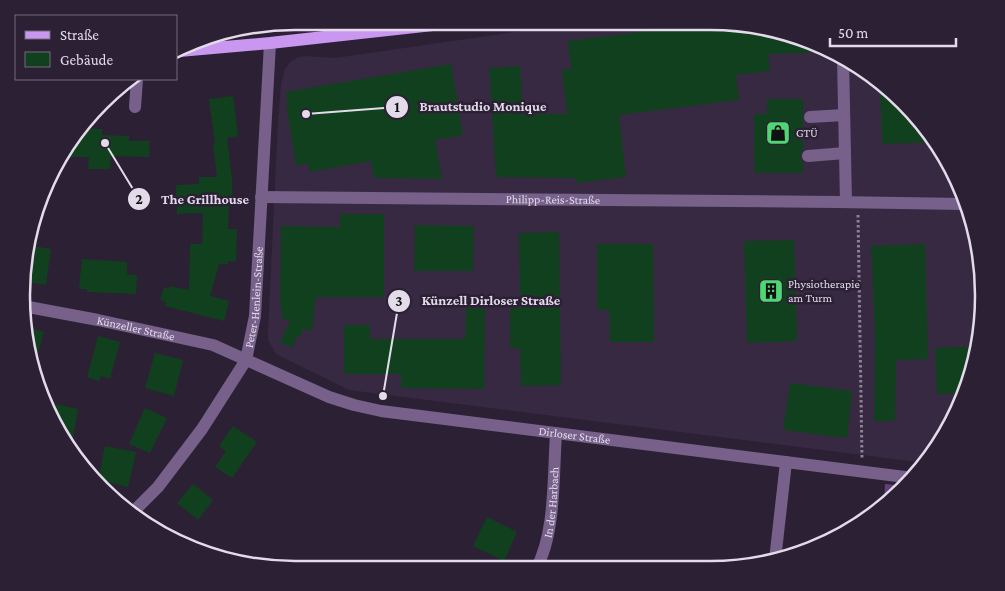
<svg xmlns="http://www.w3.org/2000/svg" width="1005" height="591" font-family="'Crimson Pro',serif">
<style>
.built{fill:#382943}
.forest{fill:#614078}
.building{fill:#11401e}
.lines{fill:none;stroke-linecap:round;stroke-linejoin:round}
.path{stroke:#8c8294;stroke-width:3;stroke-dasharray:2.5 2.5;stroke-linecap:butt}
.minor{stroke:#77608a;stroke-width:12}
.major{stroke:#ca97f0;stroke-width:12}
.labels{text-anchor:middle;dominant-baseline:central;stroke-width:5;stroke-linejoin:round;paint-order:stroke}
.poi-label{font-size:12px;fill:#e3dbea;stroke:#2c2035;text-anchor:start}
.street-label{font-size:12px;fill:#e3dbea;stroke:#2c2035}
.rim{fill:none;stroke:#e3dbea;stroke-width:2.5}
.leader{fill:none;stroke:#e3dbea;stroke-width:2}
.callout-dot{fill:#e3dbea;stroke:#2c2035;stroke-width:2}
.mark-label{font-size:15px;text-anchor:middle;font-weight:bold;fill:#111}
.callout-label{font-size:14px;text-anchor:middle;font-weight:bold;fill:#e3dbea;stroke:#2c2035;stroke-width:5;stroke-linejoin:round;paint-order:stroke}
</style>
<rect width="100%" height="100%" fill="#2c2035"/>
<!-- built -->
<polygon class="built" points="585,22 728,22 798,36 862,67 937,143 978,242 979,349 938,448 925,463 349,390 276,354 268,340 268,333 278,121 281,85 285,69 290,62 297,58 305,56 335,58"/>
<!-- forest -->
<polygon class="forest" points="885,484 906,486 884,505"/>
<!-- building -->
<g class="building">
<polygon points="721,22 798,36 830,52 768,54 770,71 736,75 739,100 619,115 626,177 576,183 575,178 496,177 489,68 520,66 523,114 567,114 562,70 571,69 568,41"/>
<polygon points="451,64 463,135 435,140 442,179 374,178 371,161 310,172 308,163 296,166 286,104 288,104 286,92"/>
<polygon points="880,86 937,142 882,144"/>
<polygon points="233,96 238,136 227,138 232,180 232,203 229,203 228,229 237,229 236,261 228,261 228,264 219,264 210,296 229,301 224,321 165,306 166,302 160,300 164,287 169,289 170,286 189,290 190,244 202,244 203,213 177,214 176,185 199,184 199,177 217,177 213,144 215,143 209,99"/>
<polygon points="767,99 803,99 803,150 800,156 803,162 803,173 754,173 754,114 767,114"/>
<polygon points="81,128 102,129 102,135 129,136 129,141 150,141 149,157 111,156 110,169 88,169 89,157 61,157 68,143"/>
<polygon points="340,214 384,214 384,297 316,297 312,331 304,328 300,337 298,335 292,348 280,342 290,321 282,318 280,297 281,226 340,227"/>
<polygon points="415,225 474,226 473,271 414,271"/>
<polygon points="559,232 561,385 521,386 520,348 510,348 510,308 520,308 519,233"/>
<polygon points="794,240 797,341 747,343 744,241"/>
<polygon points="597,244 653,244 654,342 610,342 609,310 597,310"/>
<polygon points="925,244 928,359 896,360 895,421 874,421 875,334 871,246"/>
<polygon points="28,245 51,249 46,285 23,281"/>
<polygon points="82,259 127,262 127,274 137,275 136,294 87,292 87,289 79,289"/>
<polygon points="466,308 485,308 484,389 401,388 401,374 344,374 344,325 370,325 370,339 465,339"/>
<polygon points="26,327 44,332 33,369 28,336"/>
<polygon points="98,336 120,342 110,379 101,376 99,381 87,377"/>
<polygon points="979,346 960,393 937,394 935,348"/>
<polygon points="155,353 183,360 174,396 145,388"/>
<polygon points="790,383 852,391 847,438 783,430"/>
<polygon points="46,402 78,409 73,437 63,435"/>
<polygon points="145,408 167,418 150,453 129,444"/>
<polygon points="233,426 257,442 232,478 215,467 226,451 219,446"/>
<polygon points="105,446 136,452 128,487 98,480"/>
<polygon points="193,484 213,500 198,520 177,503"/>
<polygon points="487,517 517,532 504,561 473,546"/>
</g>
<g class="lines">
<!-- path -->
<polyline class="path" points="858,215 862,459"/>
<!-- minor -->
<g class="minor">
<polyline points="843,58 846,202"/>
<polyline points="135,107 137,79"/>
<polyline points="810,117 844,115"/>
<polyline points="808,156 845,153"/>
<path id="s1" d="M261 197 837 202 963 204"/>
<path id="s2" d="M23 306 98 320 213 345 329 397 354 405 381 411 913 478"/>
<path id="s3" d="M132 513 158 487 202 429 246 360 255 316 270 43"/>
<polyline points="775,560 786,462"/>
<path id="s4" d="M536 569C556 533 553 475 556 434"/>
</g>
<!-- major -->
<polyline class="major" points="179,51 270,43 469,21"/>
</g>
<!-- icons -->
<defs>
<symbol id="shop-square" viewBox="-11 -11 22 22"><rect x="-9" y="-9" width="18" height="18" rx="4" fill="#4fd675" stroke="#2c2035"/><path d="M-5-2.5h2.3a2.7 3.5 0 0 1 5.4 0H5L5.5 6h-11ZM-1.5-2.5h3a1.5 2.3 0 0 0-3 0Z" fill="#111"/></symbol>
<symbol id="building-square" viewBox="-11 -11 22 22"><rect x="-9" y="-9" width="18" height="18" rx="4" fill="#4fd675" stroke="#2c2035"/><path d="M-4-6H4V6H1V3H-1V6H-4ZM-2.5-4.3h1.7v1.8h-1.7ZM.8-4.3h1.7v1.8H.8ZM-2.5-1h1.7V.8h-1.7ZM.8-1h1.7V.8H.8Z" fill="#111"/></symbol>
</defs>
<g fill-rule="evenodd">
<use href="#shop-square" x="764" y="119" width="28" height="28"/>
<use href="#building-square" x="757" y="277" width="28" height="28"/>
</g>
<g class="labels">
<!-- poi labels -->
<g class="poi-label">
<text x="796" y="133">GTÜ</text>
<text x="788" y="284">Physiotherapie<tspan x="788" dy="14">am Turm</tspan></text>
</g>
<!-- street labels -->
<g class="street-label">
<text stroke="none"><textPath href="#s1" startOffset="292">Philipp-Reis-Straße</textPath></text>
<text stroke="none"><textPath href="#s3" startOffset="255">Peter-Henlein-Straße</textPath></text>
<text stroke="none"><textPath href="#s2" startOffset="115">Künzeller Straße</textPath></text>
<text stroke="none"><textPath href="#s2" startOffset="570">Dirloser Straße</textPath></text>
<text stroke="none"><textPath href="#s4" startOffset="69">In der Harbach</textPath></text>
</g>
</g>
<!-- crop -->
<path d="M0 0H1005V591H0ZM295 30H710A265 265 0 0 1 975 295V296A265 265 0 0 1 710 561H295A265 265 0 0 1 30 296V295A265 265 0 0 1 295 30Z" fill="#2c2035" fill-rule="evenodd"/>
<path class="rim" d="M295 30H710A265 265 0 0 1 975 295V296A265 265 0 0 1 710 561H295A265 265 0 0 1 30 296V295A265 265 0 0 1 295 30Z"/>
<!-- callouts -->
<path class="leader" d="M306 114L397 107M105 143L139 199M383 396L399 301"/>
<g class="callout-dot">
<circle cx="306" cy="114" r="5"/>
<circle cx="105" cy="143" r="5"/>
<circle cx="383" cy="396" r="5"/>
<circle cx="397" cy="107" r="12"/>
<circle cx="139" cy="199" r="12"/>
<circle cx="399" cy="301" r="12"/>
</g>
<g class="mark-label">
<text x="397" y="112">1</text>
<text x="139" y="204">2</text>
<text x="399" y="306">3</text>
</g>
<g class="callout-label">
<text x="483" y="111">Brautstudio Monique</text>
<text x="205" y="204">The Grillhouse</text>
<text x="491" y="305">Künzell Dirloser Straße</text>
</g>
<!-- legend -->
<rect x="15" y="15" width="162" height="65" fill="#2c2035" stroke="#756b7d"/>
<rect x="25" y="31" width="25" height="8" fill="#ca97f0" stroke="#756b7d"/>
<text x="60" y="40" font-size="15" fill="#e3dbea">Straße</text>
<rect x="25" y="52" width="25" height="15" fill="#11401e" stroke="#756b7d"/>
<text x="60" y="65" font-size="15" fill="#e3dbea">Gebäude</text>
<!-- scale -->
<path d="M830 38v8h126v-8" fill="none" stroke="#e3dbea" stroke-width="2.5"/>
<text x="838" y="38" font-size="15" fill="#e3dbea" stroke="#2c2035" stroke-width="4" paint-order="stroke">50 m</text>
</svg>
